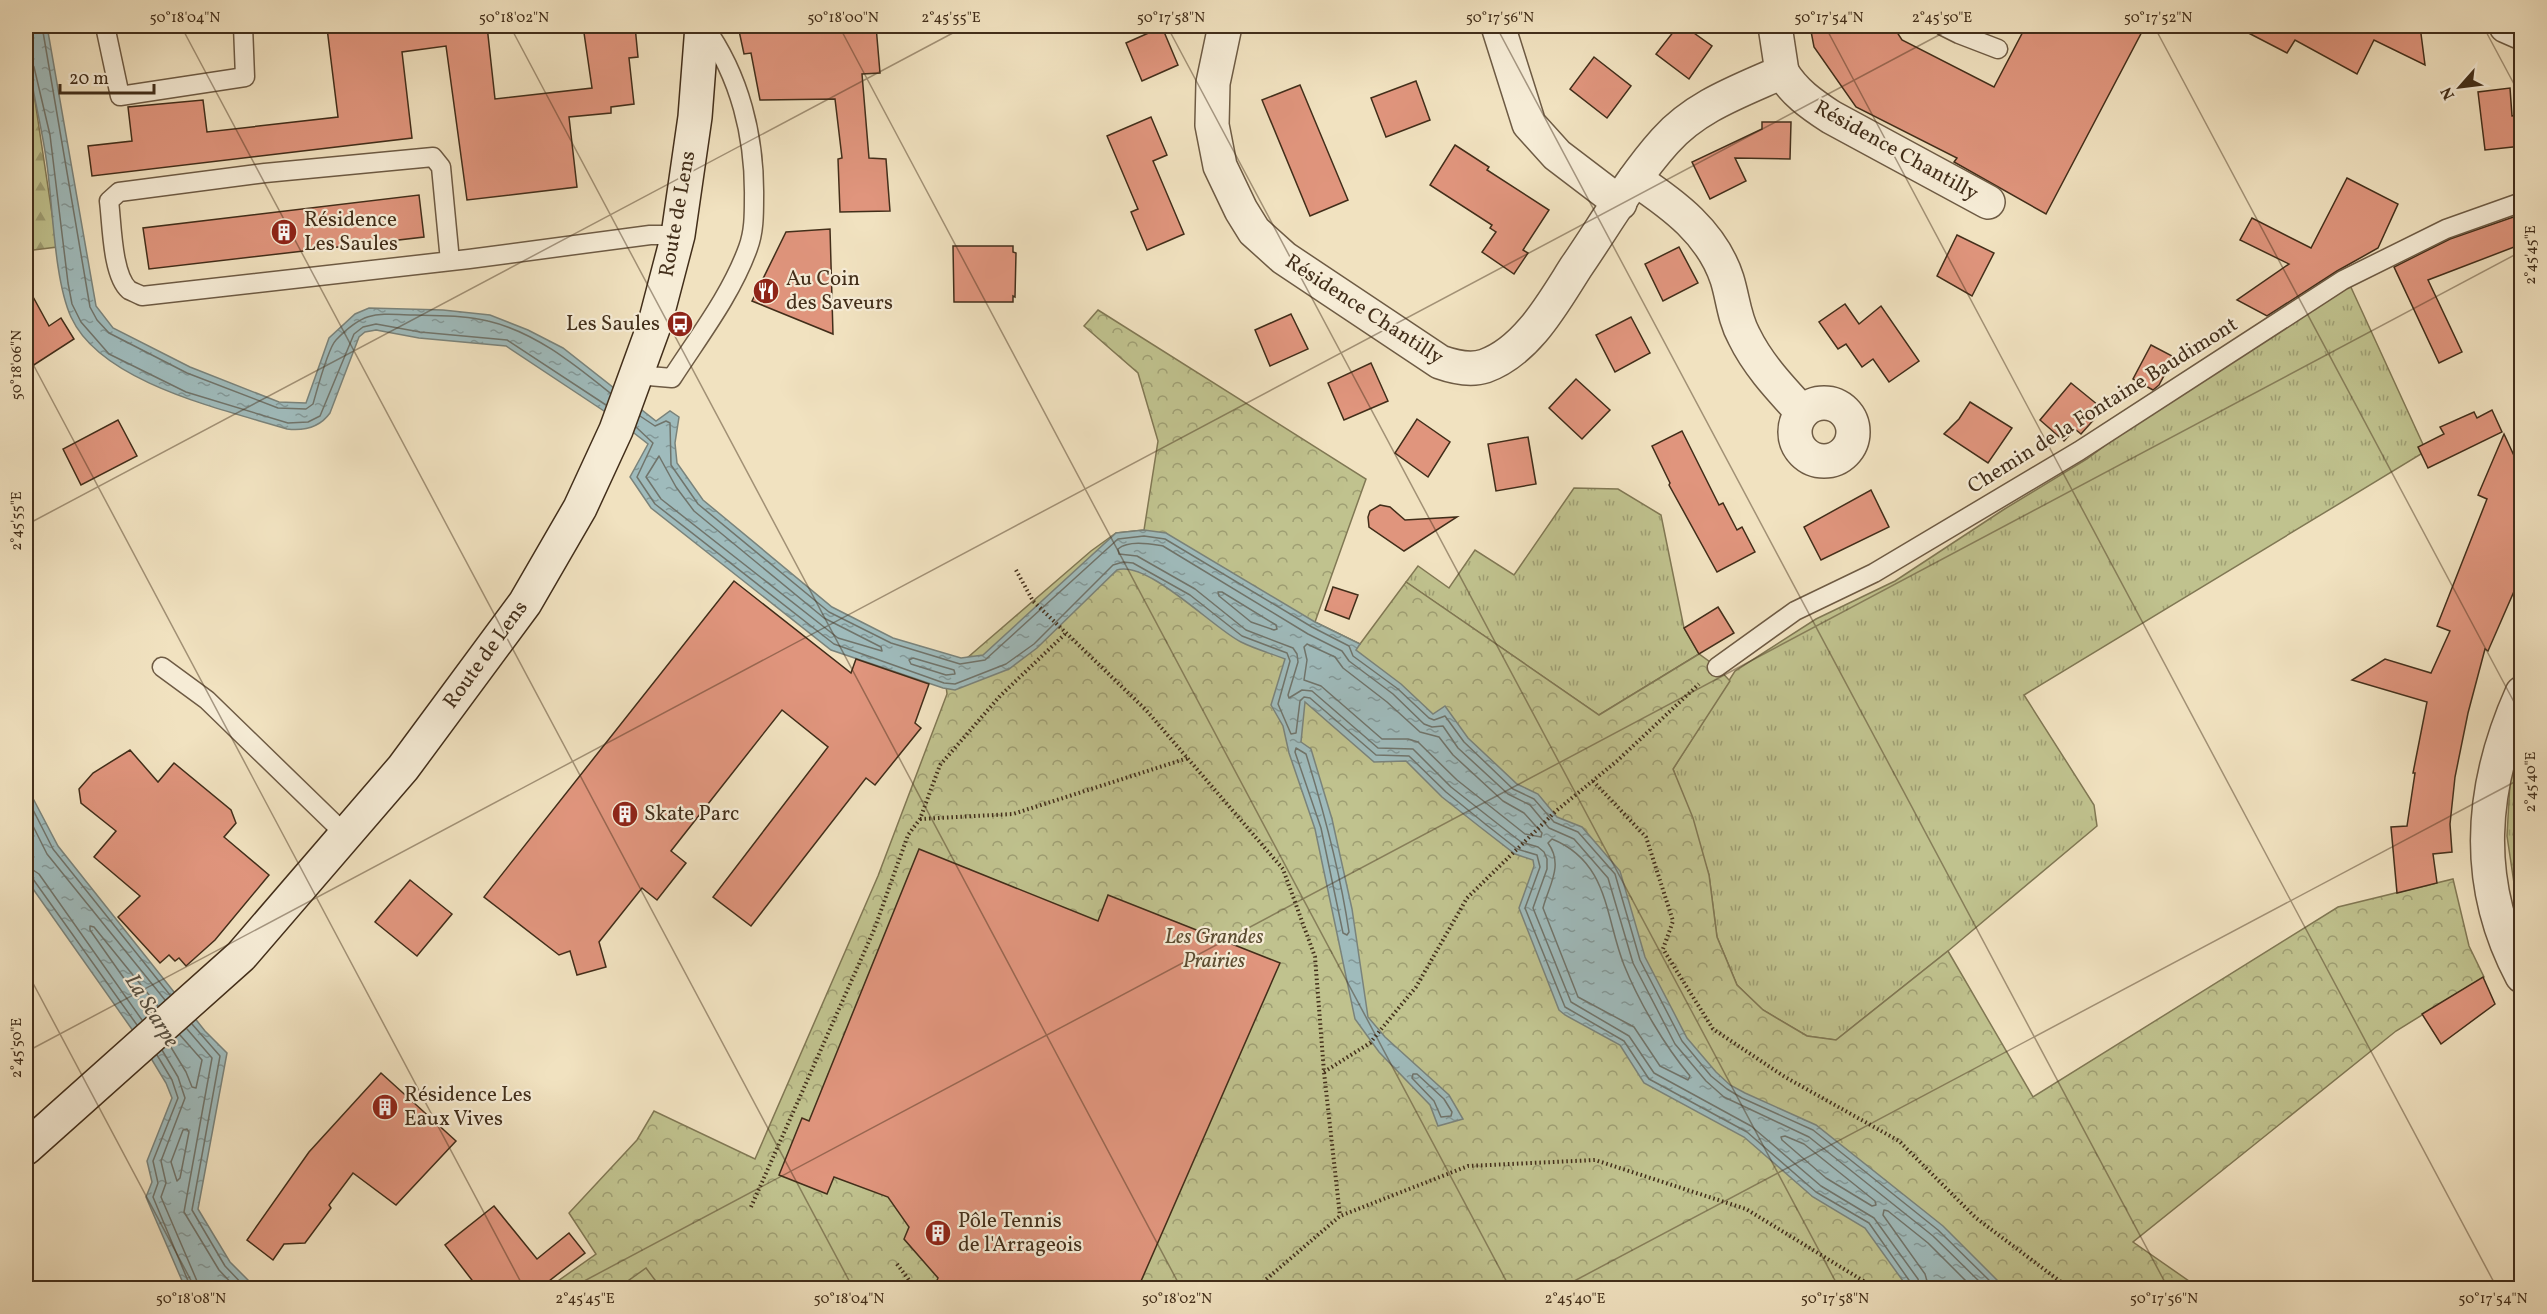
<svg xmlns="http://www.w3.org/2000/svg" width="2547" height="1314" font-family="Vollkorn,serif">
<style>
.grass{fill:url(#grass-tufts);stroke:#817854;stroke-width:1.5}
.forest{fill:url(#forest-firs);stroke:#817854;stroke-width:1.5}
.park{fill:url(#park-crowns);stroke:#817854;stroke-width:1.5}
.pitch{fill:#c0c28e;stroke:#817854;stroke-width:1.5}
.water{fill:url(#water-ripples);stroke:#7a837b;stroke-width:1.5}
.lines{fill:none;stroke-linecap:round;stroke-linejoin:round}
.shore{stroke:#70746b;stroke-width:1.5}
.building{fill:#e0957d;stroke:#422e1a;stroke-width:1.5}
.service-casing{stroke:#6e5b44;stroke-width:21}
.minor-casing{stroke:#6e5b44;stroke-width:36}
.secondary-casing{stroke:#422e1a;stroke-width:36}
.path{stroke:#422e1a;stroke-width:4;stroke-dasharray:1.5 3;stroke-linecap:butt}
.service{stroke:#f6ecd6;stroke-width:18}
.minor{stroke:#f6ecd6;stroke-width:33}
.secondary{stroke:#f6ecd6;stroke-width:33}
.ticks{fill:none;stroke:#422e1a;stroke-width:1.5;stroke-opacity:0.45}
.labels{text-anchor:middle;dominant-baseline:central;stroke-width:4.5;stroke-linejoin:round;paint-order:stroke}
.street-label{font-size:21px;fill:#422e1a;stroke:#f6ecd6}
.poi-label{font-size:21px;fill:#422e1a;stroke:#f6ecd6;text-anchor:start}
.park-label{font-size:21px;font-style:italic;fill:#5b4c31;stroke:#f6ecd6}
.water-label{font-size:22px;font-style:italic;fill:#595142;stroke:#f6ecd6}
.neatline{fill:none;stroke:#422e1a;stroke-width:2}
.ticks-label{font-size:15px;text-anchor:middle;fill:#422e1a}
</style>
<defs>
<pattern id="grass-tufts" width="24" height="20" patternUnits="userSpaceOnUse" patternTransform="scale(1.5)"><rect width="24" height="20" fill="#c0c28e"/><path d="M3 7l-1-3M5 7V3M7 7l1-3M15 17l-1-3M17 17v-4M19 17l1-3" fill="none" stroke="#9e9e73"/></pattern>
<pattern id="forest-firs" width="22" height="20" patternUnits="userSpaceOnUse" patternTransform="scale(1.5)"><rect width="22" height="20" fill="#c0c28e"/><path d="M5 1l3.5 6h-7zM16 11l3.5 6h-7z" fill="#9e9e73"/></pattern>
<pattern id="park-crowns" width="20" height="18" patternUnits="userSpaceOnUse" patternTransform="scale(1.5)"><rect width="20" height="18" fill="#c0c28e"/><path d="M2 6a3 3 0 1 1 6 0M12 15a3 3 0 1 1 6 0" fill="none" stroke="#9e9e73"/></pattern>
<pattern id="water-ripples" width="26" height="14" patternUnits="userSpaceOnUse" patternTransform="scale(1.5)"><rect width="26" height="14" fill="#9fbbbc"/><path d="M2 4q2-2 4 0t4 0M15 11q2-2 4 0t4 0" fill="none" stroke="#839898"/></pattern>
</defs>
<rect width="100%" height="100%" fill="#f1e2c0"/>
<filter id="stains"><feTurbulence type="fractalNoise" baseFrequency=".00333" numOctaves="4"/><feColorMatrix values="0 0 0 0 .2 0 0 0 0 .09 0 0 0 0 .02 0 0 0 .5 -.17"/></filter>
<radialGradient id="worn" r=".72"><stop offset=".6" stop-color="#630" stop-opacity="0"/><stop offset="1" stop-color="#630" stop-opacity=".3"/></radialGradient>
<!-- grass -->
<g class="grass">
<polygon points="2349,283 2426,451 2024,695 2094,805 2097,826 1948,951 1836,1040 1807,1036 1763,1010 1737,985 1717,937 1709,875 1673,769 1735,671 1816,619 1895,581 2003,510 2087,459 2165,401"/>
<polygon points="1574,488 1618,489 1661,515 1684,628 1699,654 1599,715 1406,582 1418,566 1449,588 1475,550 1514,575"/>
<polygon points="2521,744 2521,930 2507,836 2512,747"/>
</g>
<!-- forest -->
<polygon class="forest" points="26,41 57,247 26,251"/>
<!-- park -->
<polygon class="park" points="1098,310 1366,479 1315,622 1360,644 1406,582 1599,715 1699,654 1717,667 1730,681 1673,769 1693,818 1709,875 1717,937 1737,985 1763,1010 1807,1036 1836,1040 1948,951 2033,1097 2338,907 2453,879 2469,946 2484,977 2396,1031 2133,1242 2199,1288 548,1288 596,1254 569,1213 637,1140 654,1111 755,1159 878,876 947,694 945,677 1091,551 1116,533 1144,530 1158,441 1138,373 1084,326"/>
<!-- pitch -->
<polygon class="pitch" points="646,1268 661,1288 618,1288"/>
<!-- water -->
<g class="water">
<path d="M26 26H47L96 306 113 328 190 367 279 402 306 403 329 338 355 314 369 308 443 310 490 315 528 330 563 348 656 421 670 411 679 417 675 443 677 463 703 500 832 607 893 638 961 658 983 655 1116 533 1144 530 1166 533 1315 622 1360 644 1356 650 1401 684 1433 714 1445 706 1468 738 1517 784 1538 794 1557 817 1582 827 1620 871 1645 957 1687 1038 1716 1072 1730 1085 1745 1093 1816 1125 1943 1226 2005 1288H1908L1865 1228 1813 1197 1744 1137 1644 1083 1620 1045 1565 1015 1559 1010 1519 908 1534 866 1533 860 1515 854 1480 827 1442 797 1406 761 1374 762 1305 702 1301 742 1311 749 1332 819 1352 909 1368 1017 1385 1037 1449 1095 1463 1119 1438 1126 1430 1105 1379 1052 1355 1019 1315 829 1289 753 1283 726 1271 705 1285 659C1270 653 1255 649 1241 642 1214 629 1148 560 1117 570L1037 648 1009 669 955 690 943 688 831 650 651 508 630 477 648 444 616 419 506 346 419 338 376 330 365 332 359 337 330 413C320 427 304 431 287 429 222 409 101 383 71 317 55 282 53 213 48 173 43 124 26 76 26 26Z"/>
<polygon points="26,785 58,846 205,1031 227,1053 198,1209 230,1262 256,1288 186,1288 183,1283 146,1197 152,1182 147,1161 172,1098 166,1083 143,1045 26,879"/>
</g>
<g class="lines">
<!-- shore -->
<g class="shore">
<path d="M42 26 90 307 97 320 109 333 187 373 278 408 306 409 313 404C317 390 328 348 336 340 365 310 376 314 415 315 439 316 465 315 488 321 535 332 574 364 610 393"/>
<polyline points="26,62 31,62 34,67 50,135 68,283 72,304 81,322 109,354 186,392 288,423 308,422 320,416 354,334 363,327 376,324 420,332 507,340 606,405"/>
<polyline points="640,416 655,426 666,421 670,423 671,465 698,504 829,612 891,643 960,664 985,660 1118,539 1144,536 1165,539 1312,627 1349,646 1353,656 1398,689 1429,718 1434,720 1445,716 1464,742 1513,789 1534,799 1554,822 1578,832 1615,874 1640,960 1682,1041 1711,1076 1727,1089 1742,1098 1813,1130 1938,1230 1997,1288"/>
<polyline points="636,427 653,443 637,477 655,504 834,644 944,683 955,684 1006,664 1034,644 1113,565 1123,562 1133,563 1190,595 1242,636 1287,653 1290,661 1278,704 1291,734 1296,733 1300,701 1304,697 1310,698 1376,755 1409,756 1446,792 1484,823 1517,849 1537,855 1540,867 1525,908 1565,1007 1624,1041 1649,1079 1747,1132 1816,1192 1869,1223 1911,1283 1912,1288"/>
<polygon points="659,456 676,487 694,511 824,618 881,647 882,651 838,638 661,499 646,477"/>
<polygon points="1218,592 1222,592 1276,625 1277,629 1274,630 1251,622 1219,596"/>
<polygon points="1307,644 1335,657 1343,668 1387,702 1420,732 1439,737 1453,755 1503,801 1524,813 1542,833 1541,837 1525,834 1457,780 1418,742 1408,739 1382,739 1321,686 1304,680 1307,660 1304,647"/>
<polygon points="913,658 954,670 955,674 946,675 911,664 909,660"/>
<path d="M1296 748 1306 754C1324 812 1340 871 1349 932L1347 935 1343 933 1321 828 1295 752Z"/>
<polyline points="26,796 53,849 170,995"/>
<polyline points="26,812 47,854 165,1000"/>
<path d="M1552 839C1609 862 1605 917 1624 965 1639 1002 1664 1045 1690 1076L1688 1080 1660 1066 1634 1027 1578 997 1543 908C1549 885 1564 865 1548 843Z"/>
<polyline points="26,868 33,870 39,874 142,1020"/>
<polyline points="26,876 33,879 137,1025"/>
<polyline points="149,1014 90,930 90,926 94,927 158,1006"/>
<polyline points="192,1024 220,1056 192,1210 225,1266 246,1288"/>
<polyline points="187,1029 212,1058 184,1212 219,1270 236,1288"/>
<polyline points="169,1044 186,1072 192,1087 196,1088 202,1060 180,1035"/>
<polyline points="162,1050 178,1077 185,1098 161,1161 166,1183 161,1197 197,1281 199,1288"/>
<polyline points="157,1055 172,1080 178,1098 153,1161 158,1183 153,1197 191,1288"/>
<polygon points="1413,1074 1417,1074 1444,1099 1452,1112 1451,1116 1441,1117 1434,1101 1412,1078"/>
<polygon points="187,1129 189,1132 180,1178 177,1181 171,1162 183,1130"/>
<polygon points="1785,1136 1804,1144 1875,1201 1876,1205 1872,1206 1826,1178 1782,1140 1781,1137"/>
<path d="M1920 1288 1918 1279 1874 1218 1821 1186 1751 1126 1654 1073 1629 1036 1571 1002 1533 908 1547 869V859L1544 852 1538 847 1521 842 1489 817 1451 787 1413 749 1378 748 1312 691 1302 690 1289 698 1288 695 1298 662 1297 654 1293 648 1246 630 1195 589 1137 556 1119 554 1118 549C1129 540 1150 544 1163 546L1308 634 1342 651 1349 661 1393 694 1424 724 1432 727 1443 726 1458 748 1508 794 1530 805 1549 828 1574 839 1608 878 1633 963 1675 1044 1706 1081 1724 1097 1809 1137 1933 1236 1986 1288"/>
<polyline points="1929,1288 1925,1274 1883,1215 1884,1210 1888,1211 1928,1243 1973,1288"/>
</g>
</g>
<!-- building -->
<g class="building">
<polygon points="347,26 487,26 495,99 592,88 583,26 635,26 638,57 629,58 634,104 611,107 611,113 569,117 577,187 467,200 446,46 402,52 412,138 92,176 88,146 132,141 128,107 203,100 207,132 338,117 327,28"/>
<polygon points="738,26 876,26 880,73 862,74 869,158 886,159 890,211 840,212 838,159 842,158 835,99 760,100 751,53 744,54"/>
<polygon points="1678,26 1684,26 1712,46 1689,79 1656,54"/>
<polygon points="1810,26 1893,26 1902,40 1994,87 2026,26 2145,26 2046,214 1954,162 1957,158 1856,107 1814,47"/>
<polygon points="2235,26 2420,26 2425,65 2374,40 2357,74 2295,40 2287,53"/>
<polygon points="1162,27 1178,65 1142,81 1126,43"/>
<polygon points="1594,57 1631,86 1607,118 1570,89"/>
<polygon points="1416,81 1430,120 1386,137 1371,98"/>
<polygon points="1300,85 1348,200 1310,216 1262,100"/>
<polygon points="2510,88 2512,116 2522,115 2522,146 2485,150 2478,92"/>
<polygon points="1151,117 1167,155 1153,161 1184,234 1147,250 1131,212 1138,209 1107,136"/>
<polygon points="1762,122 1791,122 1790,159 1735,158 1746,181 1710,199 1692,162 1762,129"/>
<polygon points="1455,145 1489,167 1487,170 1549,210 1523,250 1528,253 1514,274 1482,252 1496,232 1490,228 1492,225 1430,185"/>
<polygon points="2347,178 2398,204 2378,248 2337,271 2267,316 2237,300 2289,264 2240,240 2252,218 2311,248"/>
<polygon points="419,195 424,237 149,269 143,228"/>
<polygon points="2522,214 2522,244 2428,280 2462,352 2439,363 2394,267 2450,239"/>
<polygon points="830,229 833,334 752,301 786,232"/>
<polygon points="1957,235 1994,253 1972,296 1937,276"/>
<polygon points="953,246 1013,246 1013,252 1016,253 1015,297 1013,296 1013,302 954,302"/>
<polygon points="1679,247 1698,283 1663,301 1645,264"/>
<polygon points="26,284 49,326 61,318 74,339 26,370"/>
<polygon points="1845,304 1859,324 1881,306 1919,361 1889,382 1873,359 1862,367 1846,344 1838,349 1819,322"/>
<polygon points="1291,314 1308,349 1270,366 1255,330"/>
<polygon points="1631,317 1650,353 1615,372 1596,335"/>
<polygon points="2151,345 2174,357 2159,385 2153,390 2133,379"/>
<polygon points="1371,363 1388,401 1344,420 1328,383"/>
<polygon points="1576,379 1610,410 1582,439 1549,408"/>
<polygon points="2071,383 2098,405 2098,415 2081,434 2075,429 2064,441 2040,420"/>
<polygon points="1970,402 2012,428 1988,463 1944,434 1959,419"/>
<polygon points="2492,410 2502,432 2428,468 2418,447 2444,434 2440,427 2474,412 2477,418"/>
<polygon points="1417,419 1450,442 1428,477 1395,453"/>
<polygon points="118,420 137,456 81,485 63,449"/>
<polygon points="1682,431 1719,505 1723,503 1737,530 1742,527 1755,552 1717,572 1669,485 1670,483 1652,446"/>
<polygon points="2504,434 2522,473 2522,573 2488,651 2485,649 2468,713 2455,777 2450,824 2452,852 2433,854 2437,883 2397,893 2391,827 2407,826 2415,773 2413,773 2427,702 2352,680 2385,659 2431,673 2450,631 2437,626 2487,499 2478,495"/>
<polygon points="1528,437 1536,484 1496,491 1488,444"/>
<polygon points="1871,490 1889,527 1821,560 1804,527"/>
<polygon points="1380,505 1390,507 1405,520 1457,517 1404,551 1369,527 1368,517 1370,511"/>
<polygon points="734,581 851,673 856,659 929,684 915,723 921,728 875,785 866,778 751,926 713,897 828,747 782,710 671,851 686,863 657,900 642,888 599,942 606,967 577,975 570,951 559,955 484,897"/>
<polygon points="1333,587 1358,595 1349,619 1325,610"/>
<polygon points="1718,607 1734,633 1699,654 1684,628"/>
<polygon points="130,750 158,782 174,763 231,810 236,823 224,837 269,875 215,940 186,966 179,958 175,961 169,955 160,963 118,917 140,896 94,857 116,831 81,803 79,789 93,773"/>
<polygon points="919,849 1098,921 1108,895 1280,963 1138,1288 934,1288 938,1278 904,1239 909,1227 888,1197 834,1177 827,1194 779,1175 802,1118 809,1121"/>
<polygon points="410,880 452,914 417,956 375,922"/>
<polygon points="2483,977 2495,1004 2441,1044 2422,1014"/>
<polygon points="381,1073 456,1141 396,1205 353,1173 329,1205 331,1208 305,1243 284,1244 273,1260 247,1240 309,1152"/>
<polygon points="494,1206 537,1259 569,1233 585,1253 540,1288 478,1288 445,1245"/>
</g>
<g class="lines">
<defs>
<g id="service">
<polyline points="105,26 120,96 245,77 243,26"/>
<polyline points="1943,26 1959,34 1998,49"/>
<path d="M450 261 441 167 433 157 265 173 119 192 109 201C112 224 112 275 129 290 133 292 138 294 142 296L469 259 650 235H678"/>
<path d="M637 375 672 378C699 336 731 295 748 248 754 232 754 215 754 198 755 137 740 76 704 26"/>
<polyline points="162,667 207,700 346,835"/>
<polyline points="1717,667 1795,611 1874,573 2079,451 2343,280 2446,229 2522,202"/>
</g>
<g id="minor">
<path d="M1225 26 1213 83 1212 125 1220 166 1241 210 1254 231 1284 258 1440 362C1454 367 1470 371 1485 366 1527 351 1553 303 1576 267 1605 225 1631 179 1665 141 1696 106 1740 91 1782 72L1775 26"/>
<polyline points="1498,26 1529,124 1557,155 1620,203"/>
<polyline points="2506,26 2522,33"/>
<path d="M1782 72C1794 92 1811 104 1831 117L1988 202"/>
<path d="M1635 179C1674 205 1712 233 1727 279 1733 298 1734 318 1744 336 1758 365 1780 388 1802 412"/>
<circle cx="1824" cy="432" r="29"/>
<path d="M2522 693C2480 787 2472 882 2522 976"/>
</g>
<polyline id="secondary" points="26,1148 241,956 403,768 525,603 580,508 616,430 655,323 678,235 695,117 702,26"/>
</defs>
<!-- service casing -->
<use href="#service" class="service-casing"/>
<!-- minor casing -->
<use href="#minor" class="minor-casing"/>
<!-- secondary casing -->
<use href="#secondary" class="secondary-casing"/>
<!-- path -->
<g class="path">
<polyline points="1016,570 1033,601 1146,710 1283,869 1315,957 1324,1072 1340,1216"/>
<polyline points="1593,781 1646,837 1673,921 1663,949 1713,1029 1785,1077 1899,1141 1976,1218 2069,1288"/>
<polyline points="920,819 1013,814 1188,758"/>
<polyline points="1324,1072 1370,1043 1383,1027 1416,987 1467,898 1556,811 1617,761 1699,684"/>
<polyline points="751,1207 874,930 908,835 920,819 940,765 1000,696 1065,634"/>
<polyline points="897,1264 915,1288"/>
<polyline points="1256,1288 1340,1216 1468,1166 1595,1160 1746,1209 1875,1288"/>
</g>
<!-- service -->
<use href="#service" class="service"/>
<!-- minor -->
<use href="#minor" class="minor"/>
<!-- secondary -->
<use href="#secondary" class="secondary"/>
</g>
<!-- ticks -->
<path class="ticks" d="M181 26 853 1288M510 26 1181 1288M839 26 1510 1288M1167 26 1839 1288M1496 26 2168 1288M1825 26 2497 1288M2154 26 2522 717M2483 26 2522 99M26 351 524 1288M26 525 966 26M26 970 195 1288M26 1052 1956 26M571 1288 2522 251M1561 1288 2522 778"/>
<!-- icons -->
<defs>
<symbol id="building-disc" viewBox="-11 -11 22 22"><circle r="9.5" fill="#8f2418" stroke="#f6ecd6"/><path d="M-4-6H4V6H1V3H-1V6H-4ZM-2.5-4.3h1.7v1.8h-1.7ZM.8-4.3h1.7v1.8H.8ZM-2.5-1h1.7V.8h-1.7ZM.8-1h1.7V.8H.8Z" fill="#fff"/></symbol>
<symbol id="restaurant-disc" viewBox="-11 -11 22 22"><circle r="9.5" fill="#8f2418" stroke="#f6ecd6"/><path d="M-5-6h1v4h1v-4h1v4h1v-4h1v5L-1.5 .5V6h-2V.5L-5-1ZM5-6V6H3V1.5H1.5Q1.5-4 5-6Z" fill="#fff"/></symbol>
<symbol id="bus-disc" viewBox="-11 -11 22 22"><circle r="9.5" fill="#8f2418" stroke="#f6ecd6"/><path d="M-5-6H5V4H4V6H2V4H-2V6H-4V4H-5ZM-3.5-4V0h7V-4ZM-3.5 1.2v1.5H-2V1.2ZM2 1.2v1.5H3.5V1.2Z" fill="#fff"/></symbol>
</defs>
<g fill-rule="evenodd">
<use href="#building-disc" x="269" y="217" width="30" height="30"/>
<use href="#restaurant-disc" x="751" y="276" width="30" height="30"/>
<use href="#bus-disc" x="665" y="309" width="30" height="30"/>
<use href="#building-disc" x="610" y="799" width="30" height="30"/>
<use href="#building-disc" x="370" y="1092" width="30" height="30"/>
<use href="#building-disc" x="923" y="1218" width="30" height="30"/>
</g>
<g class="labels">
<!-- street labels -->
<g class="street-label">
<text transform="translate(1896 151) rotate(29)">Résidence Chantilly</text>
<text transform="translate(678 214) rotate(-80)">Route de Lens</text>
<text transform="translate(1364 310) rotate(33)">Résidence Chantilly</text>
<text transform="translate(2103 406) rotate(-32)">Chemin de la Fontaine Baudimont</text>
<text transform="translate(486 655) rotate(-54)">Route de Lens</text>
</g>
<!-- poi labels -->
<g class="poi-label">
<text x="304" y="220">Résidence<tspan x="304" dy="24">Les Saules</tspan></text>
<text x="786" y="279">Au Coin<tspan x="786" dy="24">des Saveurs</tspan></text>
<text x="660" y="324" text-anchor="end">Les Saules</text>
<text x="644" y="814">Skate Parc</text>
<text x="404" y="1095">Résidence Les<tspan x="404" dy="24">Eaux Vives</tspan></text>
<text x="958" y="1221">Pôle Tennis<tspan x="958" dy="24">de l'Arrageois</tspan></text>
</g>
<!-- park labels -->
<g class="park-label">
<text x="1214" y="937">Les Grandes<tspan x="1214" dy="24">Prairies</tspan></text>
</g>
<!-- water labels -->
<g class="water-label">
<text transform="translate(151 1011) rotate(58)">La Scarpe</text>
</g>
</g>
<!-- margin -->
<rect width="2547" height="1314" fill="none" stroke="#f1e2c0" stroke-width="66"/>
<!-- north arrow -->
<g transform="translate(2460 87) rotate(242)" stroke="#f6ecd6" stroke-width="4.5" paint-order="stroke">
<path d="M0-4.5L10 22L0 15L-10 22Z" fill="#422e1a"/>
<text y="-9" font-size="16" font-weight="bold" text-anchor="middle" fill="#422e1a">N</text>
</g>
<!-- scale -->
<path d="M60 84v9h94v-9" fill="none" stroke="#422e1a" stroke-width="3"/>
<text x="69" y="84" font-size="18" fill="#422e1a" stroke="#f6ecd6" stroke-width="4.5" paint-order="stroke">20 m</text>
<rect x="33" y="33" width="2481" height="1248" class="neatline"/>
<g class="ticks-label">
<text x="185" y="22">50°18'04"N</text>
<text x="514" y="22">50°18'02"N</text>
<text x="843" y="22">50°18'00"N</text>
<text x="951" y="22">2°45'55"E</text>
<text x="1171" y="22">50°17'58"N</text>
<text x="1500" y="22">50°17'56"N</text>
<text x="1829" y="22">50°17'54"N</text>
<text x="1942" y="22">2°45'50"E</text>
<text x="2158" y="22">50°17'52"N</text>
<text transform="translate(2530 255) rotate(-90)" y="5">2°45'45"E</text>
<text transform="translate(16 365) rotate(-90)" y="5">50°18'06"N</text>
<text transform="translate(16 521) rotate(-90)" y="5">2°45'55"E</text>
<text transform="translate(2530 782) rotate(-90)" y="5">2°45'40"E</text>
<text transform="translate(16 1048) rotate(-90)" y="5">2°45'50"E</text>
<text x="191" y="1303">50°18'08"N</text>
<text x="585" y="1303">2°45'45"E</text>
<text x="849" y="1303">50°18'04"N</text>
<text x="1177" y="1303">50°18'02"N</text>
<text x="1575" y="1303">2°45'40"E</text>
<text x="1835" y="1303">50°17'58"N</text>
<text x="2164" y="1303">50°17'56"N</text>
<text x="2493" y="1303">50°17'54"N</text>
</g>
<rect width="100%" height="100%" filter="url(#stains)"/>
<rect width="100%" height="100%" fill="url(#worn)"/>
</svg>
